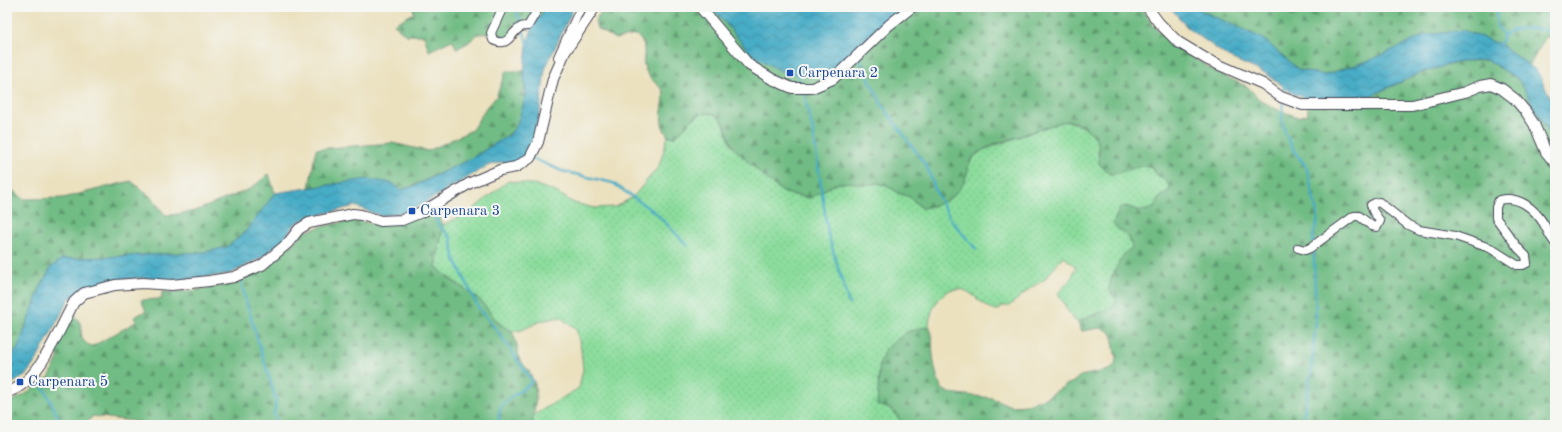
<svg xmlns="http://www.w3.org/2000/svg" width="1562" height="432" font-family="'Old Standard TT',serif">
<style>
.grass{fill:url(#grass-dots);stroke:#57806c}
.forest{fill:url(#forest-firs);stroke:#4a6f60}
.water{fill:url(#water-waves);stroke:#346780}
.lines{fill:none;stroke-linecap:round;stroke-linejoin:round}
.stream{stroke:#46acc6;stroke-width:2.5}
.minor-casing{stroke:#403f4f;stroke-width:10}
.tertiary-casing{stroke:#403f4f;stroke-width:12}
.minor{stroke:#fff;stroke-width:8}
.tertiary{stroke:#fff;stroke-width:10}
.transit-dot{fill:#1a4fb4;stroke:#f6f6f2;stroke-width:1.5}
.labels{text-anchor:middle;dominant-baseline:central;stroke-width:4;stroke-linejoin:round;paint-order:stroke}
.transit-label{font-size:15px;fill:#164399;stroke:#f6f6f2;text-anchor:start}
</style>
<defs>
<pattern id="grass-dots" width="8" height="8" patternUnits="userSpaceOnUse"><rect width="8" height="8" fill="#8cdd9d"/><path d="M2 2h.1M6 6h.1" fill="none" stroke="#78bd88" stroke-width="1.8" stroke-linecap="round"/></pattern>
<pattern id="forest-firs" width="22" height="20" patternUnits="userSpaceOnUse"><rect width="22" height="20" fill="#71bc84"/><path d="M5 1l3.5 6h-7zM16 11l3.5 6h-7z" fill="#5c986d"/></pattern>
<pattern id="water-waves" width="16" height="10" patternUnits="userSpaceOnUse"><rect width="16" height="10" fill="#46acc6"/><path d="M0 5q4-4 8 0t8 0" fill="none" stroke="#3a8ca2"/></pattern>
</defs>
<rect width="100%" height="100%" fill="#f6f6f2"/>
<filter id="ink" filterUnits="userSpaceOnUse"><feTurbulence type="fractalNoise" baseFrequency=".025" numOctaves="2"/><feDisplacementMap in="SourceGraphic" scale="8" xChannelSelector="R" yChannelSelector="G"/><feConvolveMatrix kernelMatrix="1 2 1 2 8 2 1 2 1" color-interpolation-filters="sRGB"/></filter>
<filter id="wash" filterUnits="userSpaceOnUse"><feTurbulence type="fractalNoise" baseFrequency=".012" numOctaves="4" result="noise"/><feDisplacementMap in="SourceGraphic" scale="16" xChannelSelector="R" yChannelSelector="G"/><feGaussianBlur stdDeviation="0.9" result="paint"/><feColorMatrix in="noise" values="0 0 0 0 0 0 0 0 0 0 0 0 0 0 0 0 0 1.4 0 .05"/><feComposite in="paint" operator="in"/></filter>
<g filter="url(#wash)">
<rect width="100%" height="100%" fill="#ebe1bf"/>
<!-- grass -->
<path class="grass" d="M704 113C729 113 722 132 734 148L771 183 783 192 789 194 810 198 835 184 850 182 864 185 878 183 887 185 898 193 910 197 922 208 970 164 972 158 983 150 1063 121C1074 121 1095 130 1098 142 1099 146 1098 151 1098 156L1131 169 1146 165 1152 168 1156 174 1168 182 1170 189 1157 200 1156 207C1142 213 1139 211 1126 206L1120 231C1129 235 1130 238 1132 248 1120 256 1120 266 1111 277L1117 300 1113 307 1077 322 1072 318 1058 293 1071 279 1076 267 1063 256 1044 280 1032 287 1009 306H1002L999 310C980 310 975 288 956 289 953 289 949 290 947 292 945 293 943 296 940 298 934 303 929 318 929 326L907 332 880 362 878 383 891 408 904 425H532V416L579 388 583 369 581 349 576 329 560 317C553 319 545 319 539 322 530 325 523 332 513 331 503 330 496 319 490 312 475 293 453 283 436 267L443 225 472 210 508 181 536 185 556 192 574 203 594 208 615 207 633 197 659 166 668 136 675 137C685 128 692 117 704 113Z"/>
<!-- forest -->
<g class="forest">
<polygon points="413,7 546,7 532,28 528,26 498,43 491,33 478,34 469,42 457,49 452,40 429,51 424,35 406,35 394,24 414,13"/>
<path d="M604 7H712L752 55 878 28 902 7H1141V9L1155 27 1175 47 1220 74 1248 87 1259 99 1271 107 1298 117 1308 114 1307 99 1370 96 1423 72 1463 61 1487 60 1518 79 1540 116 1555 146V425H904L891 409 877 405 880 362 885 349 907 332 929 326C935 338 931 343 933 355 934 366 937 379 942 389L949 393 992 398 1011 406 1026 405 1047 397 1066 385 1073 382 1080 376 1109 370 1115 365 1116 358 1113 343V336C1103 323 1095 330 1082 331L1077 322 1113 307 1117 300C1114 296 1109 292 1109 287 1109 282 1121 257 1125 253 1126 251 1130 249 1132 248 1129 230 1124 236 1113 224L1120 208 1126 206C1139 211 1142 213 1155 207L1157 200 1170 190C1167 178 1163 181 1156 174 1155 172 1154 170 1153 168 1144 160 1123 174 1111 174L1099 164C1099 157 1100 146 1097 140 1092 131 1079 123 1070 121 1064 120 1029 133 1021 136 1005 141 985 146 973 157 968 161 969 170 966 177 960 196 941 206 922 208L910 197 898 193 887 185 878 183 864 185 850 182 835 184 810 198 789 194 783 192 771 183 734 148C728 139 728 130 723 121 721 118 717 115 713 114 696 109 686 127 675 137L668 136C655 118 666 109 663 90 658 85 650 79 647 73 638 58 652 48 636 35L615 39 597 28 595 21Z"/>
<polygon points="1197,7 1555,7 1555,37 1546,37 1529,66 1500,44 1368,61 1324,75 1299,70 1262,38 1200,10"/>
<path d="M506 71H524C525 89 527 108 517 125 506 145 425 182 401 190L392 183 309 188 316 149 392 143 428 151 472 130 487 106 496 97Z"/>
<polygon points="269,174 275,193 246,231 227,247 205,252 62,259 51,267 41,286 17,350 7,357 7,186 24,199 63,198 131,181 152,198 166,216 195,211 250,189"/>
<path d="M437 206 443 225 436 267 451 280 468 291 481 301 499 324 512 331 517 345 519 359 529 371 535 384 536 399 532 425H142L140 422 93 416 85 425H7V403C16 399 23 396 30 391 37 385 40 380 49 378L59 356 54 352 74 314 82 326C80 336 82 344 93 346L136 322 134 317 146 311 141 300 162 299V292L191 291 233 284 252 275 272 263 304 232 323 226 356 220 372 224Z"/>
</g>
<!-- water -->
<g class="water">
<polygon points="546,7 574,7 545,69 540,111 533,144 526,155 519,161 512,163 501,162 487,166 421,205 405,212 381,216 355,206 307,218 296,223 283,240 261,258 230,274 176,281 144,278 113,280 81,291 69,299 36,361 25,376 7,386 7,357 17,350 41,286 51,267 62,259 205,252 227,247 246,231 275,193 367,179 392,183 401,190 414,186 470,159 509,135 517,125 526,95 524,71 527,46 532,28"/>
<polygon points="712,7 756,8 902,7 878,28 842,63 827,71 800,75 781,71 752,55"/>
<polygon points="1170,7 1197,7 1200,10 1262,38 1299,70 1324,75 1368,61 1425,35 1463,30 1500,44 1537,71 1555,106 1555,146 1540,116 1518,79 1487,60 1463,61 1423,72 1370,96 1307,99 1294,94 1265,73 1228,57 1187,27"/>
</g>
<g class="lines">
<!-- stream -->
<g class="stream">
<polyline points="515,7 528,44"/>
<polyline points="1496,7 1497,26 1504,35"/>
<path d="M1500 44C1501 41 1502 37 1504 35 1516 25 1541 29 1555 32"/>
<polyline points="859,58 882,105 927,167 937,194 951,220 976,249"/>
<polyline points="797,71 801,85"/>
<polyline points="803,90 813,131 828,234 849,304"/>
<polyline points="1283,95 1284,84"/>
<polyline points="1283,100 1282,120 1285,133 1295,152 1307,168 1318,219 1313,236 1316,319 1311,372 1302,425"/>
<polyline points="532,158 562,171 613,183 657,214 688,246"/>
<path d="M431 210 438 224 451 238 454 257 479 309 499 333 532 381C520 397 493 397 500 425"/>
<polyline points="240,277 245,298 276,400 274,415 278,425"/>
<polyline points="32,380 42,386 46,392 62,425"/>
</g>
</g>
</g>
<g filter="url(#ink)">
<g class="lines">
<defs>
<g id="minor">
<path d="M503 7 491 33 493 40C509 48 510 33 521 27 523 26 526 26 528 26L539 7"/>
<polyline points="558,57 581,7"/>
<path d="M1298 248 1305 250 1310 248 1354 216H1359L1372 226 1377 227 1380 221 1373 211 1371 205 1375 203 1379 202 1408 225 1419 230 1455 236 1490 248 1517 265H1523L1527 263 1526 256 1518 248 1496 218V207L1499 200C1518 195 1534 208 1544 224 1547 230 1550 237 1555 243"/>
</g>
<g id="tertiary">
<polyline points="700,7 749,65 772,79 792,88 812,88 833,79 889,25 912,7"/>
<polyline points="1147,7 1159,23 1178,42 1208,60 1263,84 1281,97 1303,105 1412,105 1465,92 1480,86 1491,84 1502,89 1515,99 1526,112 1534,124 1546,152 1555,163"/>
<path d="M7 392C38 385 60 328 74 302L84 293 115 285 143 283 172 285 209 281 234 277 262 265 288 243 299 229 309 223 353 214 361 215 381 221 402 220 424 211 470 183 500 170 516 167 530 158 538 142 553 79 565 52 595 7"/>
</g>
</defs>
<!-- minor casing -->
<use href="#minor" class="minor-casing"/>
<!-- tertiary casing -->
<use href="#tertiary" class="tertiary-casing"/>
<!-- minor -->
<use href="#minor" class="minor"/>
<!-- tertiary -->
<use href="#tertiary" class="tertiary"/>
</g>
</g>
<!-- markers -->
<g class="transit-dot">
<rect x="786" y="69" width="8" height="8" rx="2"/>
<rect x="408" y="207" width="8" height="8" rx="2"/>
<rect x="16" y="378" width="8" height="8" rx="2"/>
</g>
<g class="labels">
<!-- transit labels -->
<g class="transit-label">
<text x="798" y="73">Carpenara 2</text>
<text x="420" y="211">Carpenara 3</text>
<text x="28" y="382">Carpenara 5</text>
</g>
</g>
<!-- margin -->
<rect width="1562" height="432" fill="none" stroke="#f6f6f2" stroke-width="24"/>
</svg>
